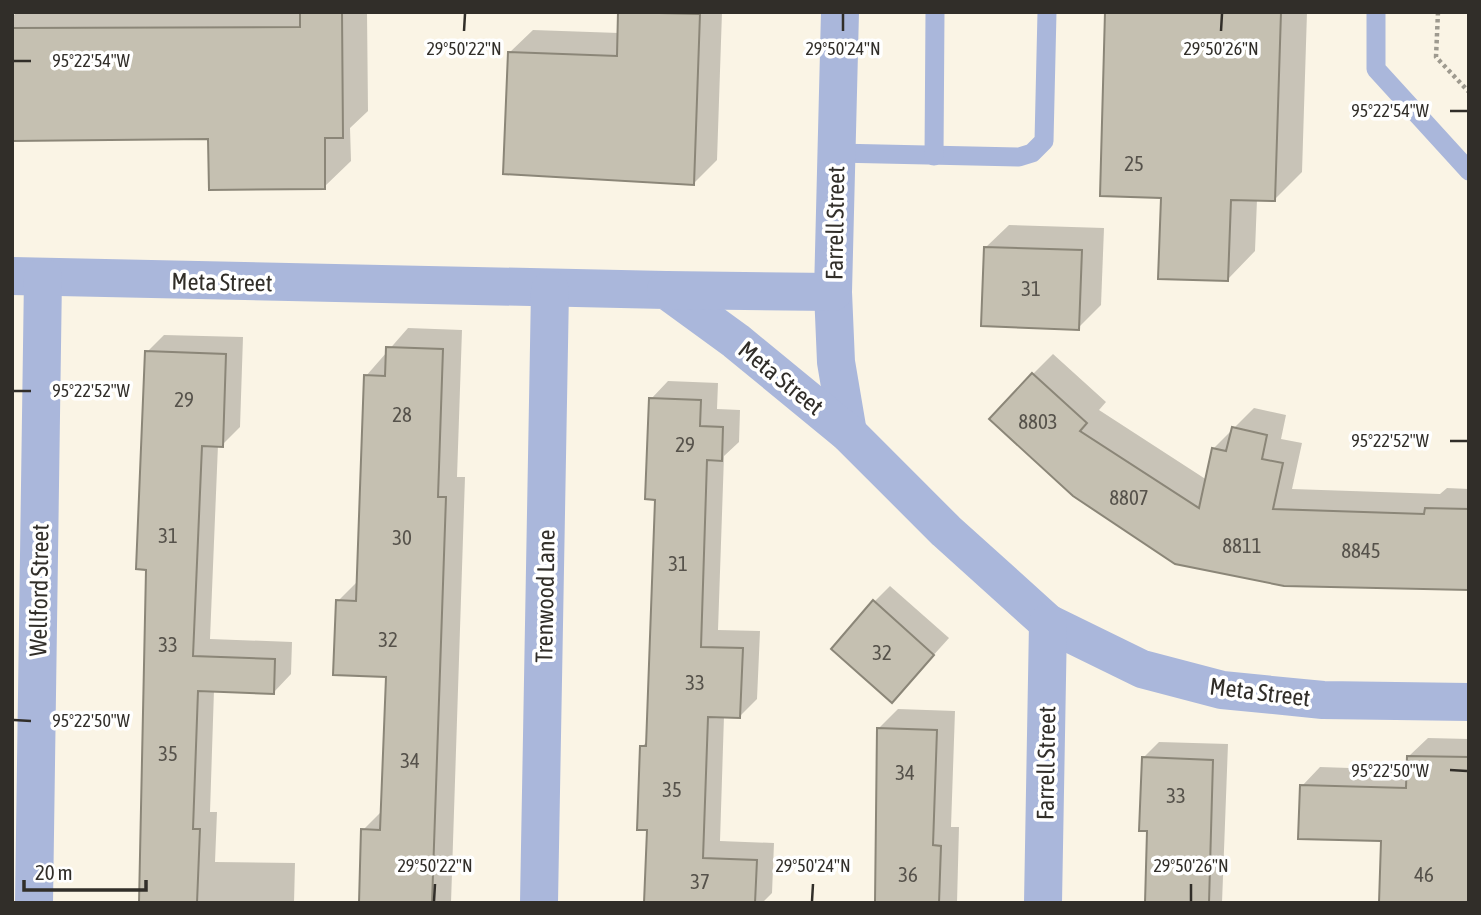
<svg xmlns="http://www.w3.org/2000/svg" width="1481" height="915" font-family="'Asap Condensed',sans-serif">
<style>
.shadow{fill:#0003}
.building{fill:#c5c0b1;stroke:#8b8678;stroke-width:2}
.lines{fill:none;stroke-linecap:round;stroke-linejoin:round}
.path{stroke:#9e9a8f;stroke-width:4.5;stroke-dasharray:3.5 3.5;stroke-linecap:butt}
.lane{stroke:#aab7db;stroke-width:19}
.street{stroke:#aab7db;stroke-width:38}
.ticks{fill:none;stroke:#312e29;stroke-width:2.5}
.labels{text-anchor:middle;dominant-baseline:central;stroke-width:7;stroke-linejoin:round;paint-order:stroke}
.number-label{font-size:21px;fill:#56524b}
.street-label{font-size:24px;fill:#312e29;stroke:#fff}
.ticks-label{font-size:18px;text-anchor:middle;fill:#312e29;stroke:#fff;stroke-width:7;stroke-linejoin:round;paint-order:stroke}
</style>
<rect width="100%" height="100%" fill="#faf4e5"/>
<!-- shadow -->
<g class="shadow">
<polygon points="17,12 367,12 368,111 350,128 351,161 324,187 210,137 12,139 12,17"/>
<polygon points="620,12 722,12 717,160 694,183 509,53 533,30 619,33"/>
<polygon points="1107,12 1307,12 1302,172 1274,200 1257,199 1255,251 1228,279 1163,196"/>
<polygon points="1009,225 1104,228 1101,305 1078,328 985,248"/>
<polygon points="408,328 462,330 457,477 465,477 451,903 361,903 363,830 383,810 388,675 338,601 359,580 366,376"/>
<polygon points="164,335 243,337 240,427 222,445 218,445 210,639 292,642 291,674 274,692 214,690 210,812 217,812 215,862 295,863 294,903 141,903 148,568 147,352"/>
<polygon points="1053,354 1106,402 1099,410 1207,480 1213,449 1254,408 1286,415 1281,439 1302,443 1292,489 1440,494 1447,488 1469,489 1469,589 1176,562 1033,374"/>
<polygon points="668,381 718,383 717,409 740,410 739,442 724,456 718,630 760,631 757,699 740,716 724,716 720,841 774,843 772,893 762,903 646,903 648,828 642,747 648,740 657,498 651,399"/>
<polygon points="890,586 949,638 892,701 874,602"/>
<polygon points="898,709 955,711 951,827 959,827 957,903 876,903 879,728"/>
<polygon points="1428,738 1469,739 1469,903 1383,840 1302,786 1320,767 1409,770 1409,756"/>
<polygon points="1159,742 1228,744 1222,903 1146,903 1149,829 1143,758"/>
</g>
<!-- building -->
<g class="building">
<polygon points="300,12 342,12 343,138 325,138 325,189 209,190 208,139 12,141 12,28 300,27"/>
<polygon points="618,12 700,14 694,185 503,174 508,52 617,56"/>
<polygon points="1105,12 1281,12 1275,201 1231,200 1228,281 1158,279 1161,198 1100,196"/>
<polygon points="984,247 1082,250 1079,330 981,326"/>
<polygon points="386,347 443,349 438,497 446,497 432,903 359,903 361,829 380,830 386,677 333,675 336,600 356,601 364,375 385,376"/>
<polygon points="145,351 226,354 223,447 202,446 193,656 275,659 274,694 198,691 193,829 200,829 197,903 139,903 146,570 136,569"/>
<polygon points="1032,373 1087,423 1080,431 1199,508 1212,448 1226,451 1232,427 1267,435 1262,459 1283,463 1273,509 1424,514 1425,508 1469,509 1469,590 1284,586 1175,564 1073,496 989,419"/>
<polygon points="649,398 701,400 700,426 723,427 722,461 707,460 701,647 743,648 740,718 708,717 703,858 757,860 755,903 644,903 647,830 637,830 640,746 646,746 655,500 645,499"/>
<polygon points="873,600 934,655 892,703 831,649"/>
<polygon points="877,728 937,730 933,845 941,846 939,903 875,903"/>
<polygon points="1407,756 1469,757 1469,903 1379,903 1381,841 1298,839 1300,785 1406,788"/>
<polygon points="1142,757 1213,760 1209,903 1145,903 1147,831 1139,831"/>
</g>
<g class="lines">
<!-- path -->
<polyline class="path" points="1438,12 1436,57 1469,92"/>
<!-- lane -->
<g class="lane">
<polyline points="1376,12 1376,69 1469,171"/>
<polyline points="836,153 1019,157 1032,153 1044,141 1047,12"/>
<polyline points="934,156 935,12"/>
</g>
<!-- street -->
<g class="street">
<polyline points="840,12 833,292 836,362 848,433"/>
<polyline points="12,276 666,290 736,341 848,433 946,531 1048,623 1142,669 1222,690 1323,700 1469,702"/>
<polyline points="666,290 833,292"/>
<polyline points="34,903 43,277"/>
<polyline points="539,903 550,290"/>
<polyline points="1043,903 1048,623"/>
</g>
</g>
<!-- ticks -->
<path class="ticks" d="M464 31 465 14M843 31V14M1221 31 1222 14M14 61H31M1450 111H1467M14 391H31M1450 441H1467M14 720 31 721M1450 770 1467 771M434 901 435 884M812 901 813 884M1191 901V884"/>
<g class="labels">
<!-- number labels -->
<g class="number-label">
<text x="1134" y="163">25</text>
<text x="1031" y="288">31</text>
<text x="184" y="399">29</text>
<text x="402" y="414">28</text>
<text x="1038" y="421">8803</text>
<text x="685" y="444">29</text>
<text x="1129" y="497">8807</text>
<text x="168" y="535">31</text>
<text x="402" y="537">30</text>
<text x="1242" y="545">8811</text>
<text x="1361" y="550">8845</text>
<text x="678" y="563">31</text>
<text x="388" y="639">32</text>
<text x="168" y="644">33</text>
<text x="882" y="652">32</text>
<text x="695" y="682">33</text>
<text x="168" y="753">35</text>
<text x="410" y="760">34</text>
<text x="905" y="772">34</text>
<text x="672" y="789">35</text>
<text x="1176" y="795">33</text>
<text x="908" y="874">36</text>
<text x="1424" y="874">46</text>
<text x="700" y="881">37</text>
</g>
<!-- street labels -->
<g class="street-label">
<text transform="translate(835 223) rotate(-89)">Farrell Street</text>
<text transform="translate(222 282) rotate(1)">Meta Street</text>
<text transform="translate(781 378) rotate(39)">Meta Street</text>
<text transform="translate(39 590) rotate(-89)">Wellford Street</text>
<text transform="translate(545 596) rotate(-89)">Trenwood Lane</text>
<text transform="translate(1260 692) rotate(7)">Meta Street</text>
<text transform="translate(1046 763) rotate(-89)">Farrell Street</text>
</g>
</g>
<g class="ticks-label">
<text x="464" y="55">29°50'22"N</text>
<text x="843" y="55">29°50'24"N</text>
<text x="1221" y="55">29°50'26"N</text>
<text x="91" y="67">95°22'54"W</text>
<text x="1390" y="117">95°22'54"W</text>
<text x="91" y="397">95°22'52"W</text>
<text x="1390" y="447">95°22'52"W</text>
<text x="91" y="727">95°22'50"W</text>
<text x="1390" y="777">95°22'50"W</text>
<text x="435" y="872">29°50'22"N</text>
<text x="813" y="872">29°50'24"N</text>
<text x="1191" y="872">29°50'26"N</text>
</g>
<!-- border -->
<rect width="1481" height="915" fill="none" stroke="#312e29" stroke-width="28"/>
<!-- scale -->
<path d="M24 880v10h122v-10" fill="none" stroke="#312e29" stroke-width="3.5"/>
<text x="35" y="880" font-size="21" fill="#312e29" stroke="#ffffff" stroke-width="5" paint-order="stroke">20 m</text>
</svg>
